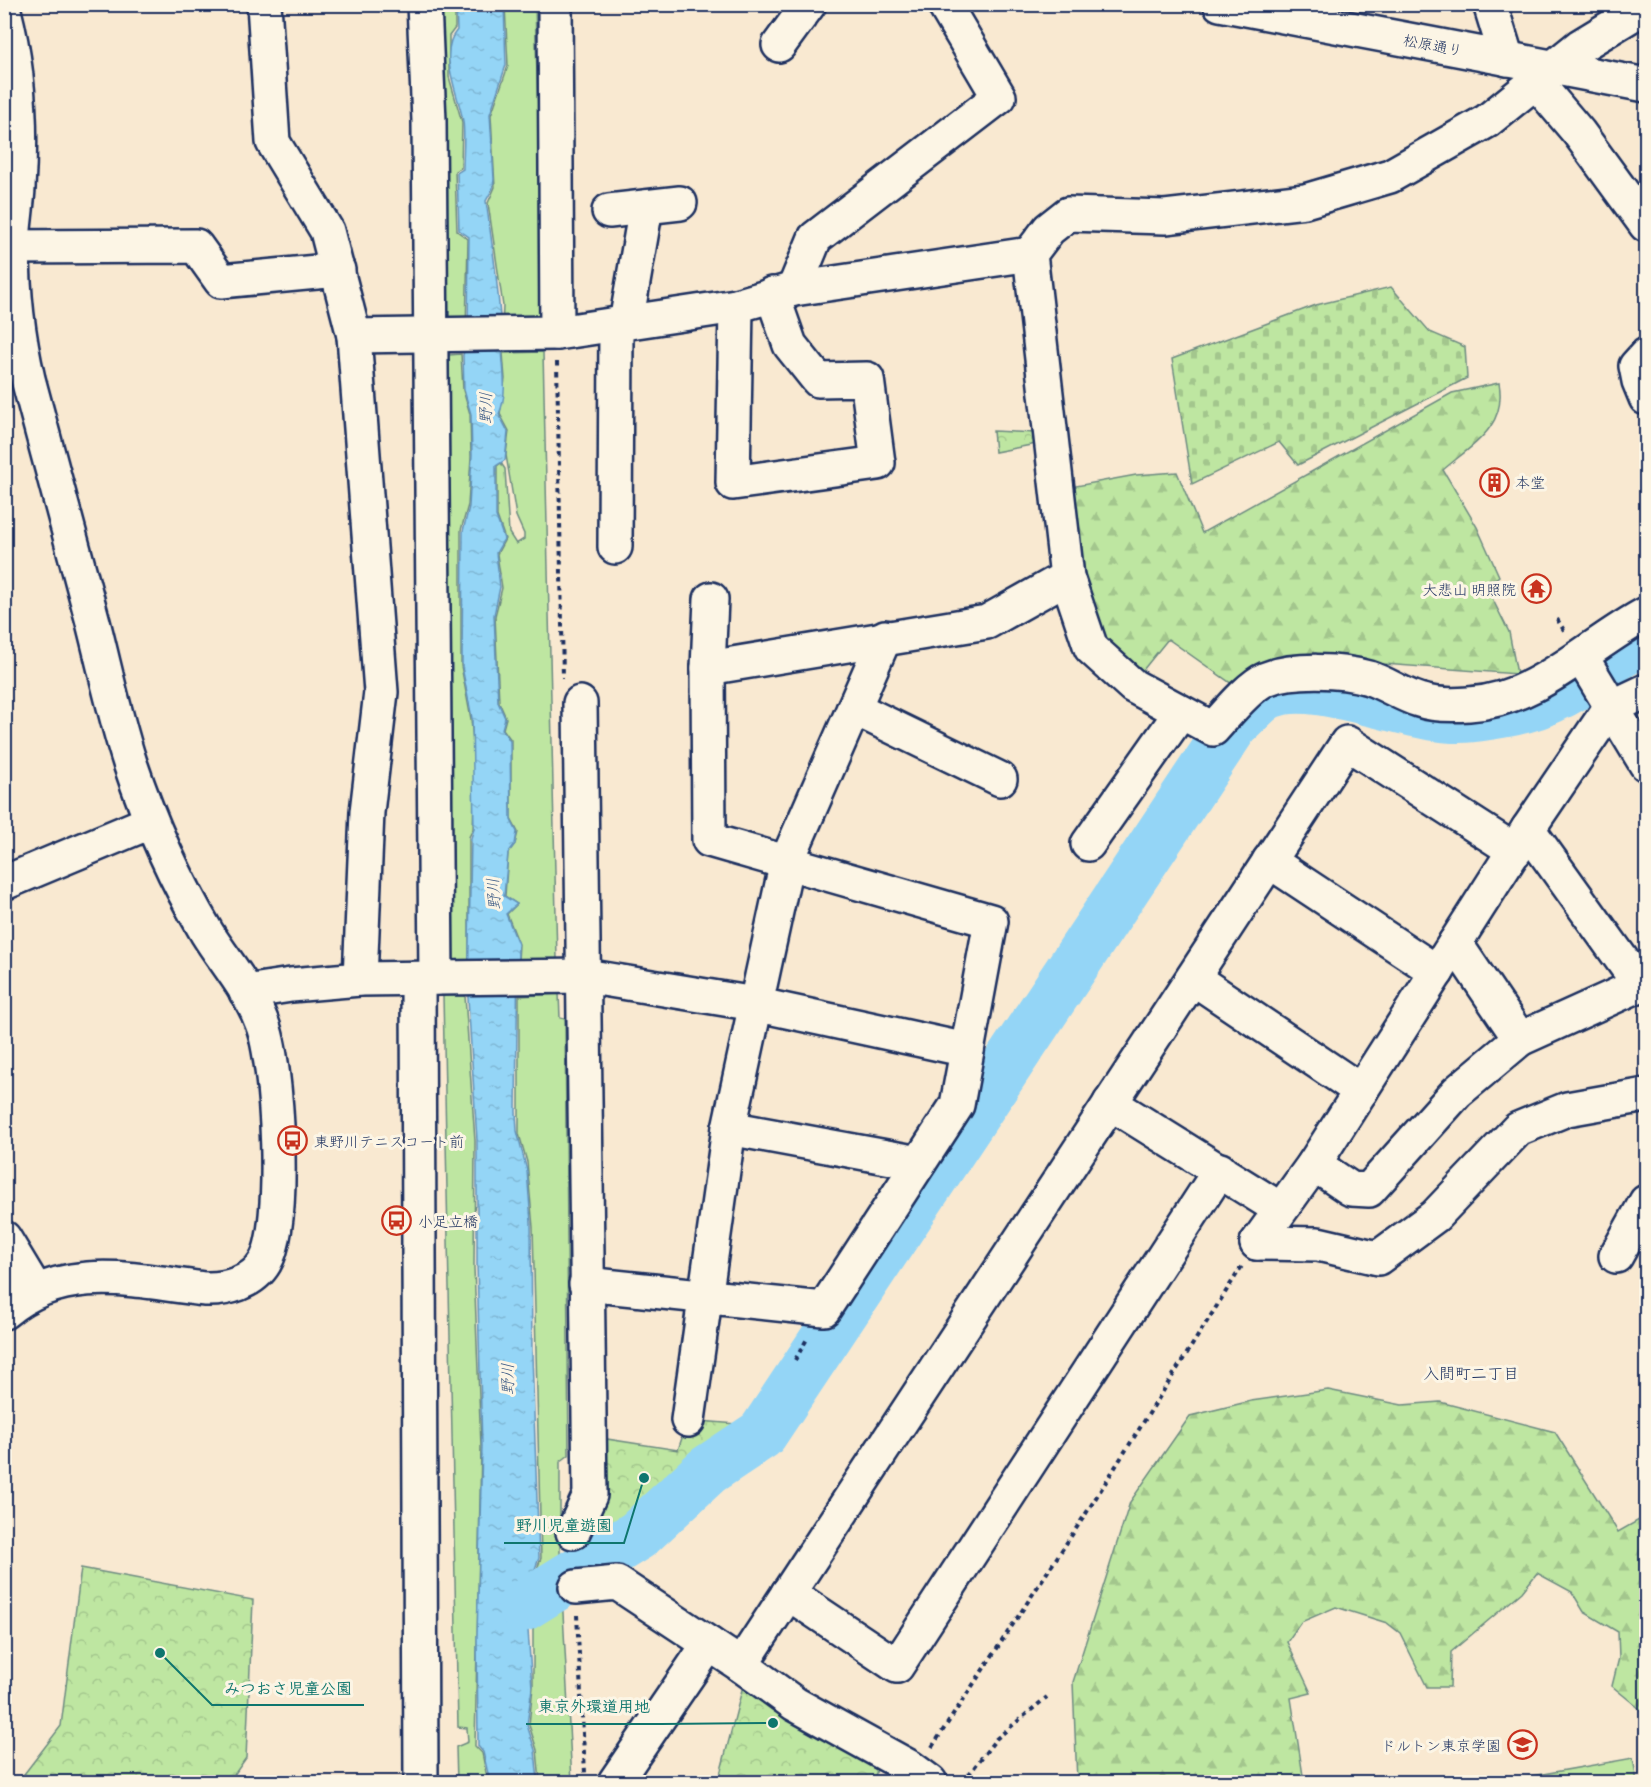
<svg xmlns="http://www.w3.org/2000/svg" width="1651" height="1787" font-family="Delius,'Klee One',sans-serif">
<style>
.grass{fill:#bee6a1;stroke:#6c8a80;stroke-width:1.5}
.forest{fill:url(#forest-firs);stroke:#6c8a80;stroke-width:1.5}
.cemetery{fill:url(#cemetery-stones);stroke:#6c8a80;stroke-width:1.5}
.park{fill:url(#park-crowns);stroke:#6c8a80;stroke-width:1.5}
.water{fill:url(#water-ripples);stroke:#6493b9;stroke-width:1.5}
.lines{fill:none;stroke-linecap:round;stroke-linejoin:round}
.river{stroke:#94d5f6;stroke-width:51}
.minor-casing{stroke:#1b2f5e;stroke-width:38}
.major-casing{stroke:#1b2f5e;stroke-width:38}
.path{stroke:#1b2f5e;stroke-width:4;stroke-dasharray:4.5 4.5;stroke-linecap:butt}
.minor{stroke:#fcf5e5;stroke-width:33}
.major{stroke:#fcf5e5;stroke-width:33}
.labels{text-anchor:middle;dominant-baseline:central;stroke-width:6;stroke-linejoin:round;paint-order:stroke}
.street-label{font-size:15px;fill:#1b2f5e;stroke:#fcf5e5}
.poi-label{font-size:15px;fill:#1b2f5e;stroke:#fcf5e5;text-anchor:start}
.water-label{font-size:16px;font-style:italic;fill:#395884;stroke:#fcf5e5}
.neighbourhood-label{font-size:16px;fill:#1b2f5e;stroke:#fcf5e5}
.leader{fill:none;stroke:#0f766e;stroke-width:2}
.callout-dot{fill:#0f766e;stroke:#fcf5e5;stroke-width:2}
.callout-label{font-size:16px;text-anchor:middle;font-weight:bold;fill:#0f766e;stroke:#fcf5e5;stroke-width:6;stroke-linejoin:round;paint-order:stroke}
</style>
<defs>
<pattern id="forest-firs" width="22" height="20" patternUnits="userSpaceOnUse" patternTransform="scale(1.5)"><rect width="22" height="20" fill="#bee6a1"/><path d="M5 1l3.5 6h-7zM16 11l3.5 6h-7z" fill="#a3c68d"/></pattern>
<pattern id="cemetery-stones" width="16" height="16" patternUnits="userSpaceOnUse" patternTransform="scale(1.5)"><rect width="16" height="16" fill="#bee6a1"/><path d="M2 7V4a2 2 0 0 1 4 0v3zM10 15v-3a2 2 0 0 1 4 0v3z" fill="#a3c68d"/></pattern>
<pattern id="park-crowns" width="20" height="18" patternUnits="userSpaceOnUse" patternTransform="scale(1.5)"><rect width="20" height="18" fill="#bee6a1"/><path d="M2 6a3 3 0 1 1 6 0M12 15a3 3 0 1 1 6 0" fill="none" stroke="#a3c68d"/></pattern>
<pattern id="water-ripples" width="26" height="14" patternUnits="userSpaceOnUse" patternTransform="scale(1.5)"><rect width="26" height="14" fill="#94d5f6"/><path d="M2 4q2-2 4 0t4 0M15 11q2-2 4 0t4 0" fill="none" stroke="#7fb7d5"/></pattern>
</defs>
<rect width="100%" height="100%" fill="#f9e9d1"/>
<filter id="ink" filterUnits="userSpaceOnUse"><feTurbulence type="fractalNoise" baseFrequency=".0167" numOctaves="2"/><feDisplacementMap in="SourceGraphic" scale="12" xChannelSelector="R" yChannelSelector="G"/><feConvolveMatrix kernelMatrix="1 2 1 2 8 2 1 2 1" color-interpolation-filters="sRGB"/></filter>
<g filter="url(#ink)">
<!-- grass -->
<g class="grass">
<polygon points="430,5 455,5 455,28 449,36 449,77 462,122 461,168 455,171 457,231 468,239 466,331 436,331"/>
<polygon points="505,5 535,5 544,328 502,330 503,306 488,203 495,187 491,115 508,66"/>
<polygon points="543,352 557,960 518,961 519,944 507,914 517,904 505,896 508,853 515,844 518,832 511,819 511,740 503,729 506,718 499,702 495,616 502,588 497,554 505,539 497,516 497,466 501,463 505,469 509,533 516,544 524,539 524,534 516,516 506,455 509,431 500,414 505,379 503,353"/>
<polygon points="461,354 463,390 470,414 471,457 468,505 461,530 461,666 471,719 475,765 473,829 469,837 469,960 443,960 437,356"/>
<polygon points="559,994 560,1018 565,1019 569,1455 560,1462 560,1573 548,1580 534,1577 541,1558 533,1227 527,1162 519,1134 519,996"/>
<polygon points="443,995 465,996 475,1141 474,1268 481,1447 475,1746 482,1753 488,1782 457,1782 456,1747 468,1742 467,1728 458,1727"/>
<polygon points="562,1594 572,1782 540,1782 537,1750 529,1725 533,1687 533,1627"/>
<polygon points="1633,1758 1637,1782 1498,1782"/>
</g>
<!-- forest -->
<g class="forest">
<path d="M1499 383C1507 427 1473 444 1443 470L1477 527 1499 576 1486 586 1509 632 1517 674 1290 657 1235 686 1168 639 1139 675 1097 644 1065 488 1136 475 1177 472 1202 533 1452 393Z"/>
<polygon points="1328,1390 1402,1405 1440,1402 1555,1432 1618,1532 1646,1516 1646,1714 1612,1686 1619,1658 1618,1632 1584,1612 1572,1592 1537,1573 1522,1592 1451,1652 1450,1687 1427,1687 1400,1633 1387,1623 1336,1607 1301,1622 1287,1642 1311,1693 1291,1698 1304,1782 1077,1782 1073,1682 1130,1502 1190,1416 1251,1401"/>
</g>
<!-- cemetery -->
<polygon class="cemetery" points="1391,287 1430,332 1465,347 1467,378 1298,465 1279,442 1192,484 1172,359 1316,305"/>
<!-- park -->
<g class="park">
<polygon points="993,431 1037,433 1036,444 995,452"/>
<polygon points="688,1420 762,1426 704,1464 636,1522 583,1551 601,1493 600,1438 678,1450"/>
<polygon points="81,1568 253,1600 246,1758 229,1782 18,1782 61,1726"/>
<polygon points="744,1682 878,1764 874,1782 718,1782"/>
</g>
<!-- water -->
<path class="water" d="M456 5 504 6 506 65 490 114 494 179 493 188 486 201C493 250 500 299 502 349 503 370 508 394 499 414L508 432 505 460 496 466V516L504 539 496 553 500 587 494 615 498 702 505 718 502 729 510 741 511 820 517 832 515 844 508 853 504 896 517 904 506 914 518 944 516 1112 517 1131 527 1171 531 1222 532 1355 539 1558 532 1577 548 1581 560 1575 558 1595 528 1630 532 1688 527 1725 535 1750 538 1782H490L483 1752 478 1746 477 1636 482 1446 477 1264V1140L468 998 471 838 474 829 472 718 462 667 463 531 469 507 472 455 471 414 464 390 463 355 468 332 469 237 459 230 457 173 463 169C463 153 465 136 463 121 459 95 437 53 457 30Z"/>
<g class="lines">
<!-- river -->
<path class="river" d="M523 1606 638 1535 708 1470 762 1434 1234 724C1244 716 1256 700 1268 694 1317 671 1414 724 1470 717 1509 712 1540 707 1574 686 1601 670 1615 651 1646 641"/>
<defs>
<g id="minor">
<polyline points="264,4 273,142 327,231 354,336"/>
<polyline points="424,4 429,121 436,978"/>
<polyline points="555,4 557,333"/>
<polyline points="1490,4 1507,59"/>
<path d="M1646 6 1580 46 1487 121 1390 176 1305 201 1165 217 1068 214 1049 229 1030 254 1067 577 1091 648 1133 686 1213 729C1226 715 1249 686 1266 679 1293 668 1342 670 1369 678 1387 684 1402 695 1419 700 1433 705 1455 705 1469 704 1538 700 1589 644 1646 614"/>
<path d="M4 11C19 69 22 129 18 188 17 208 13 228 13 247 13 292 18 336 28 379 49 460 71 541 93 622 105 669 115 717 130 763 150 823 175 879 207 933 225 962 250 990 262 1023 278 1063 287 1226 265 1262 253 1283 226 1290 204 1289 134 1280 63 1262 4 1312"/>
<polyline points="779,45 809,4"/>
<polyline points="1535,81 1579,133 1646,225"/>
<polyline points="609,211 680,203"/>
<polyline points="4,247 196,246 221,281 338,270"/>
<polyline points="794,289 815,238 999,97 944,4"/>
<polyline points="736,306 733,483 878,463 867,379 818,380 790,345 772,294"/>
<polyline points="626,323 646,207"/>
<polyline points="1646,355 1636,366 1639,381 1646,398"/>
<polyline points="615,547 616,325"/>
<polyline points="1582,658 1646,764"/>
<polyline points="708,668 987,622 1067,577"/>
<polyline points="854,708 1000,779"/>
<polyline points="1528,829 1640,985"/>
<polyline points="1088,844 1181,712"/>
<polyline points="1269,861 1437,972"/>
<polyline points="4,883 150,822"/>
<polyline points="1455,943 1520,1039"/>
<polyline points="1193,978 1361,1091"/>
<polyline points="360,979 367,812 381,692 354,336 557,333 736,306 794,289 1030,254"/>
<polyline points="418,979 421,1782"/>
<polyline points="246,992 291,985 360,979 585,976 755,1004 967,1050"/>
<polyline points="1110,1103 1280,1209"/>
<polyline points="729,1128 919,1163"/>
<polyline points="1314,1164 1351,1189 1369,1190 1457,1092 1520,1039 1646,982"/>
<polyline points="4,1238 36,1291"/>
<polyline points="1257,1243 1314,1164 1528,829 1610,708 1646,691"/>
<polyline points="1257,1243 1318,1244 1378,1258 1435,1216 1518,1129 1567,1109 1646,1095"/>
<polyline points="1616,1256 1646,1202"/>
<polyline points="586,1284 824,1309 957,1105 991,921 709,840 708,668 711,599"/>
<polyline points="688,1420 729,1128 787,861 885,637"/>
<polyline points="573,1532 590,1495 580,703"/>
<polyline points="576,1587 617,1583 741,1665 795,1704 911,1768 930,1782"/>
<polyline points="788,1593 897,1666 1220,1170"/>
<polyline points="741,1665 1347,743 1515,851"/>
<polyline points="615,1782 709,1644"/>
</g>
<polyline id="major" points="1220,4 1646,85"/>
</defs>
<!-- minor casing -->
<use href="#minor" class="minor-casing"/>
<!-- major casing -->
<use href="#major" class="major-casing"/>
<!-- path -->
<g class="path">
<polyline points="557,362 563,678"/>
<polyline points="1557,619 1565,632"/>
<polyline points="795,1360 807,1339"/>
<polyline points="577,1615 585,1773"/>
<polyline points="932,1747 1085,1515 1242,1266"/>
<polyline points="963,1782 996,1739 1047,1697"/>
</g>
<!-- minor -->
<use href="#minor" class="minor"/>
<!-- major -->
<use href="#major" class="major"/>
</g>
</g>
<!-- icons -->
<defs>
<symbol id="building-ring" viewBox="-11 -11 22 22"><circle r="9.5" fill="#fcf5e5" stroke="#c8321e" stroke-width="1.5"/><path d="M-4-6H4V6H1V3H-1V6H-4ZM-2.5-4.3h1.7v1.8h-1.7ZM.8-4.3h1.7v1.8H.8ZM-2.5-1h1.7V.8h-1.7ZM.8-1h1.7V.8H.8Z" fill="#c8321e"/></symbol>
<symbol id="temple-ring" viewBox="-11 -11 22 22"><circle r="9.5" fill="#fcf5e5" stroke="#c8321e" stroke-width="1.5"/><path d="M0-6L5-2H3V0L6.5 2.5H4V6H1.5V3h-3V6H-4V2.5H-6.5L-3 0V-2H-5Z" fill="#c8321e"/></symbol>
<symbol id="bus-ring" viewBox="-11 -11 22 22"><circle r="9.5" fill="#fcf5e5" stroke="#c8321e" stroke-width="1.5"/><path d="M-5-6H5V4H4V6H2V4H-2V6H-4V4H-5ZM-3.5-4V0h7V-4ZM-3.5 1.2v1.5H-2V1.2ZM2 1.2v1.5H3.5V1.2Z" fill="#c8321e"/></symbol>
<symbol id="school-ring" viewBox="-11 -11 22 22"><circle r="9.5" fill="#fcf5e5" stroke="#c8321e" stroke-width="1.5"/><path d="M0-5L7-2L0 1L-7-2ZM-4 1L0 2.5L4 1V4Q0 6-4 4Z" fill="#c8321e"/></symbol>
</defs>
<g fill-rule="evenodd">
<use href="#building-ring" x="1478" y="466" width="33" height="33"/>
<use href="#temple-ring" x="1520" y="572" width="33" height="33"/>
<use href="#bus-ring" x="276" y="1124" width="33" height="33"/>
<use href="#bus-ring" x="380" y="1204" width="33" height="33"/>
<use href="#school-ring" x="1506" y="1728" width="33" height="33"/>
</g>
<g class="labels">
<!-- street labels -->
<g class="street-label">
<text transform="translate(1433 45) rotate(11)">松原通り</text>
</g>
<!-- poi labels -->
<g class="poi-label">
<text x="1515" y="482">本堂</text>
<text x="1516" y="589" text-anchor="end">大悲山 明照院</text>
<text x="314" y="1141">東野川テニスコート前</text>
<text x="418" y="1221">小足立橋</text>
<text x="1501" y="1745" text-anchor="end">ドルトン東京学園</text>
</g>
<!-- water labels -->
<g class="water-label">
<text transform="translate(485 408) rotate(-89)">野川</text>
<text transform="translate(493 894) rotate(-94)">野川</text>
<text transform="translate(507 1379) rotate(-90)">野川</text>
</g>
<!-- neighbourhood labels -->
<g class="neighbourhood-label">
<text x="1471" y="1373">入間町二丁目</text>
</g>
</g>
<!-- callouts -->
<path class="leader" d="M644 1478L624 1543H504M160 1653L212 1705H364M773 1723L662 1724H526"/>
<g class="callout-dot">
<circle cx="644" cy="1478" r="6"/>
<circle cx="160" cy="1653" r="6"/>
<circle cx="773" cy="1723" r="6"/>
</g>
<g class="callout-label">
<text x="564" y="1531">野川児童遊園</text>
<text x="288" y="1694">みつおさ児童公園</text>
<text x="594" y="1712">東京外環道用地</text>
</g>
<!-- margin -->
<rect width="1651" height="1787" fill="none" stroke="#fcf5e5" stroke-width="24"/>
<rect x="12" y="12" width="1627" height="1763" fill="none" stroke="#1b2f5e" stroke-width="2" filter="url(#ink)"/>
</svg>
